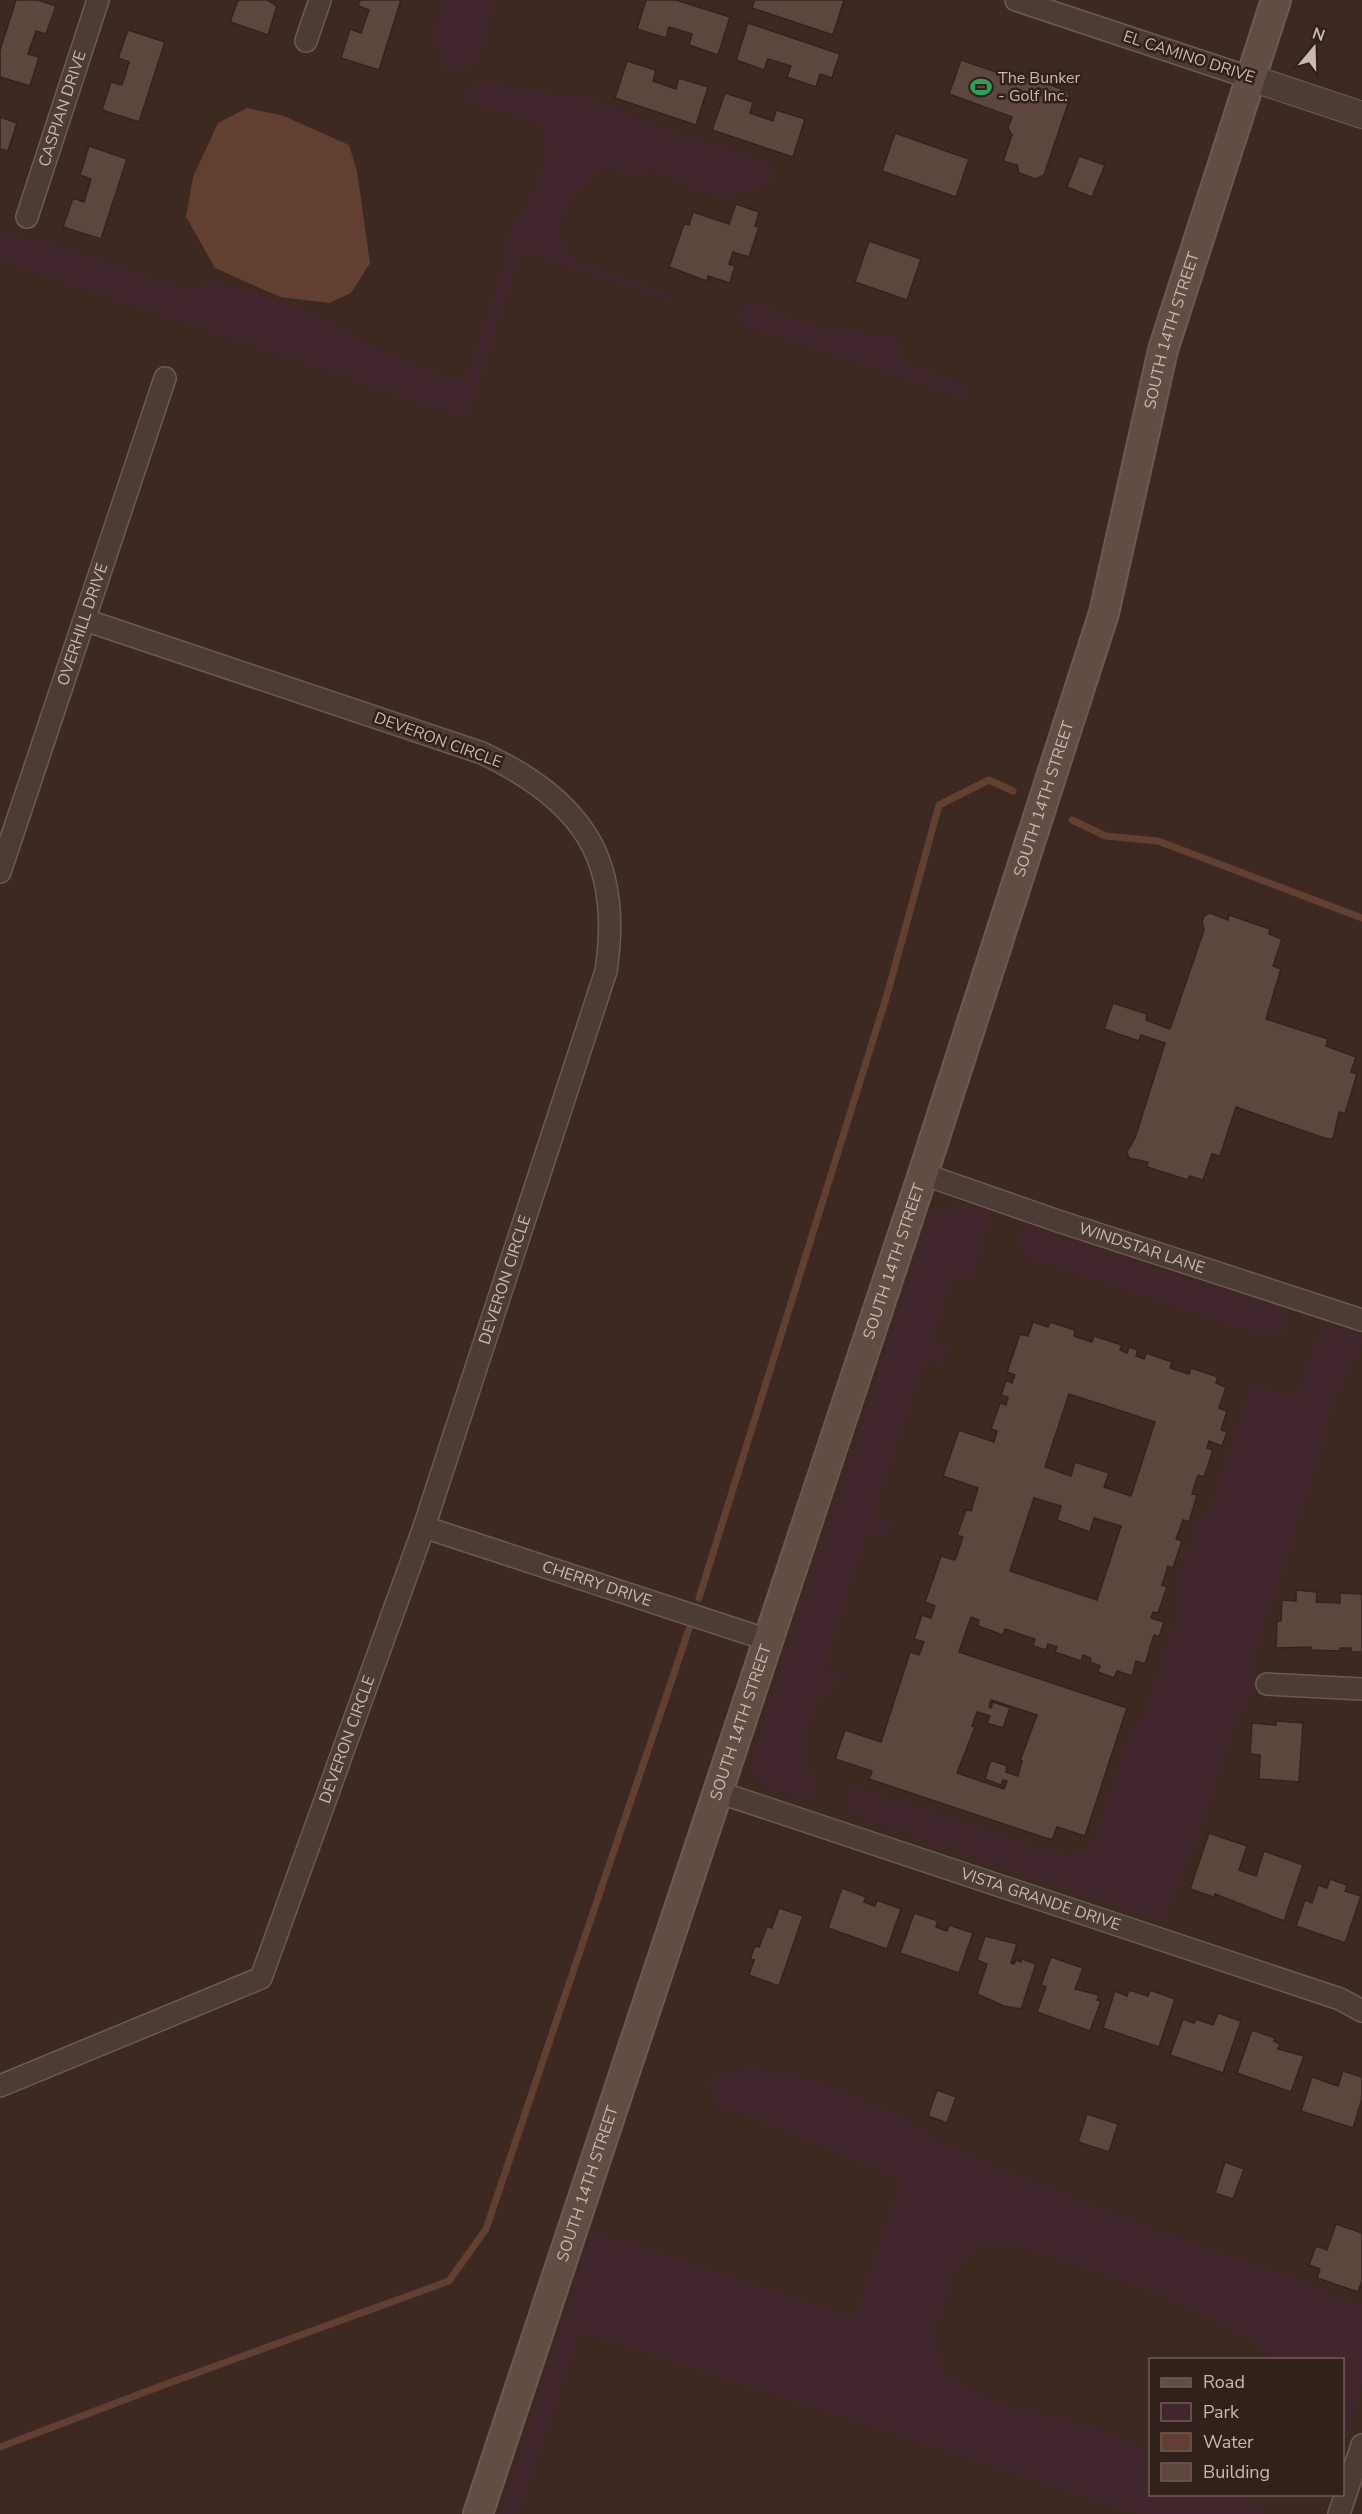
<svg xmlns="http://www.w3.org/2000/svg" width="1362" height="2514" font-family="'Nunito Sans',sans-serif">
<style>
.green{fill:#42262d}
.water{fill:#623f30}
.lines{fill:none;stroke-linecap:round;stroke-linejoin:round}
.stream{stroke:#623f30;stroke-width:7}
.building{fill:#5d463d;stroke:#34231c;stroke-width:1.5;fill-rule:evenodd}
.minor-casing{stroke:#6b5a53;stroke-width:24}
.tertiary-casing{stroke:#6b5a53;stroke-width:28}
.secondary-casing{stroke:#6b5a53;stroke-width:32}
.minor{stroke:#4d3c35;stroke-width:21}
.tertiary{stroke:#4d3c35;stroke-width:26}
.secondary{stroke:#614d43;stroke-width:28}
.labels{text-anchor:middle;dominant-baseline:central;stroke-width:5;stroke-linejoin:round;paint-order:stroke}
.street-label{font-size:16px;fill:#c9b8b0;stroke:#32211a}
.poi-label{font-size:16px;fill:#c9b8b0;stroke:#32211a;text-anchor:start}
</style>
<rect width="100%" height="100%" fill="#3d2921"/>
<!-- green -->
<g class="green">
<path d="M444 0H492C494 16 482 55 470 66 463 71 455 72 447 73 432 49 433 25 444 0Z"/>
<path d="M496 83 533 93 582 95 671 132 728 148 771 164 774 178C728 210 698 195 654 169 636 176 627 178 610 167 592 174 563 207 560 226 559 237 571 251 576 260L664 291 673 297 674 302 521 251 468 419 0 261V231L63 247 186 290 206 283H220L312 312 381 351 457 382 465 381 500 280 511 227 524 210 540 174 546 151 542 128 527 120 469 103 463 98 467 87 477 84Z"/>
<path d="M747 301C766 302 782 316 800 321 830 330 862 336 893 334L901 345V358C919 376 948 371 969 391L970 400 743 325 739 315Z"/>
<path d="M950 1205 964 1206 987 1213 990 1224 972 1279 954 1274 931 1342 949 1348 943 1365 925 1360 874 1515 892 1521 887 1538 868 1533 824 1669 842 1675V1677L817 1702 803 1742 805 1757 818 1790 809 1800C786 1793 750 1789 752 1758L927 1226 936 1211Z"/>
<path d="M1029 1227 1286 1312 1289 1324 1284 1333 1268 1338 1031 1259C1022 1255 1018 1244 1020 1234Z"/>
<polygon points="1327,1325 1362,1336 1362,1345 1326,1423 1320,1458 1259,1643 1249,1701 1229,1741 1210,1804 1165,1921 850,1815 847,1803 852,1786 1050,1852 1069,1855 1087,1850 1096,1835 1131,1728 1144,1716 1179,1608 1175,1590 1198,1520 1210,1510 1252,1383 1296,1398 1319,1333"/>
<polygon points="750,2068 807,2078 898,2114 944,2144 1014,2174 1147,2227 1294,2278 1362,2306 1362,2386 1343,2445 1342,2360 1272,2359 1268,2353 1231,2328 1173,2300 1110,2276 1013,2245 978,2247 955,2272 935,2333 944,2374 996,2402 1095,2428 1150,2451 1150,2494 1240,2495 1260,2505 1266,2514 1138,2514 581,2332 518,2514 501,2514 592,2231 855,2317 901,2181 819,2145 714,2103 708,2079"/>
</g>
<!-- water -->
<polygon class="water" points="247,108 284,116 349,145 357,171 370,263 351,293 329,303 280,297 215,268 186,217 193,177 218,123"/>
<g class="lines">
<!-- stream -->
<g class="stream">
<polyline points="1072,820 1106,836 1158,841 1362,918"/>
<polyline points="699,1598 887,995 939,805 989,780 1013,791"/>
<polyline points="0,2447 169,2383 449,2281 486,2229 689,1629"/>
</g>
</g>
<!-- building -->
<g class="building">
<polygon points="16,0 38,0 56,6 46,34 36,31 28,54 39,57 30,86 0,77 0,50"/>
<polygon points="238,0 267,0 277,6 268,35 230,22"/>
<polygon points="360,0 401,0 379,70 341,58 350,29 361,33 369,10 358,6"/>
<polygon points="646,0 676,0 730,17 718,55 689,45 692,34 669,27 666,38 637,29"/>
<polygon points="755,0 844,0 833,35 752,8"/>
<polygon points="748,23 840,54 832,78 820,74 816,87 787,77 791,66 768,59 764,70 736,60"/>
<polygon points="128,30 165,42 139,122 102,110 111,82 122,85 129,62 118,58"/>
<polygon points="961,60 999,73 1005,69 1067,91 1070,98 1044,175 1036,179 1019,173 1017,165 1003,161 1012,135 1008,128 1012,117 949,94"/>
<polygon points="627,61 656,70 653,81 676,89 679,78 708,87 696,125 615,98"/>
<polygon points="725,93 753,102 750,113 773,121 776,110 805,119 793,157 712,130"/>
<polygon points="0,117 17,123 8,151 0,149"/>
<polygon points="895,133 969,159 956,197 882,171"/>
<polygon points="89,146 127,159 101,239 63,227 73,198 84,202 91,179 80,175"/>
<polygon points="1079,156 1105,165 1092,197 1067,187"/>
<polygon points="736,204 759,212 755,226 759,227 749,257 733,252 729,264 735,266 730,283 708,276 707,281 669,267 684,224 689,225 693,212 729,224"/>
<polygon points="869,241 921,259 907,300 855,282"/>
<polygon points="1210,913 1228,920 1229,915 1270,929 1269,934 1282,939 1273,966 1281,969 1266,1019 1328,1039 1326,1046 1356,1057 1351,1072 1357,1074 1345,1114 1339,1112 1333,1139 1324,1138 1236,1107 1220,1156 1212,1154 1203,1180 1189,1176 1188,1180 1147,1167 1148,1162 1129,1158 1127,1152 1135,1138 1165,1043 1141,1035 1139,1041 1104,1029 1113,1003 1147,1014 1146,1020 1170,1029 1204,930 1202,921 1205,915"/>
<path d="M1033 1322 1048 1327 1050 1322 1075 1330 1074 1336 1092 1342 1094 1336 1122 1345 1120 1350 1127 1353 1129 1347 1138 1350 1136 1356 1144 1359 1146 1353 1172 1362 1170 1368 1189 1374 1191 1368 1218 1377 1216 1383 1226 1387 1219 1408 1227 1411 1221 1430 1227 1432 1222 1446 1209 1441 1207 1448 1213 1450 1204 1477 1198 1475 1192 1494 1197 1495 1189 1522 1183 1520 1176 1539 1182 1541 1173 1568 1168 1566 1162 1585 1167 1587 1158 1613 1153 1612 1151 1618 1164 1622 1159 1637 1154 1635 1145 1664 1136 1661 1132 1676 1117 1671 1114 1678 1098 1672 1100 1666 1090 1662 1091 1658 1083 1655 1081 1661 1055 1652 1057 1647 1048 1644 1046 1650 1033 1646 1035 1639 1005 1629 1003 1635 978 1626 979 1620 971 1617 959 1652 1127 1708 1085 1836 1057 1827 1052 1840 869 1779 872 1771 835 1759 845 1730 881 1742 910 1652 919 1655 924 1642 914 1639 922 1615 931 1618 935 1606 925 1602 941 1556 955 1560 963 1537 957 1535 966 1510 971 1511 978 1488 943 1476 959 1430 994 1442 997 1431 991 1429 1000 1403 1006 1405 1008 1397 1001 1395 1006 1380 1012 1383 1015 1375 1007 1372 1020 1334 1028 1336ZM1069 1394 1155 1422 1131 1496 1104 1487 1109 1473 1075 1462 1071 1476 1045 1467ZM1034 1498 1061 1506 1057 1520 1090 1532 1094 1518 1121 1526 1097 1600 1010 1571ZM991 1700 1037 1715 1020 1761H1022L1018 1776 1006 1772 1007 1766 991 1760 985 1779 1001 1785 1003 1780 1007 1781 1004 1789 957 1773 975 1727 972 1726 977 1712 990 1716 987 1723 1003 1728 1010 1708 993 1702 991 1708 989 1707Z"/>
<polygon points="1296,1590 1317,1592 1316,1602 1340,1603 1340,1593 1362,1594 1362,1652 1351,1652 1351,1648 1340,1648 1340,1651 1311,1650 1311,1647 1276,1648 1277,1621 1281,1621 1282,1600 1296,1601"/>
<polygon points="1276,1721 1303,1723 1299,1782 1259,1779 1260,1755 1250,1754 1252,1723 1276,1725"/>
<polygon points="1209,1833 1247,1846 1239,1870 1256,1876 1264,1851 1303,1865 1284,1921 1215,1894 1214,1897 1190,1889"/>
<polygon points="1330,1879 1347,1885 1345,1891 1361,1896 1345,1943 1296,1926 1305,1900 1312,1903 1318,1885 1327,1888"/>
<polygon points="842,1888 866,1897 864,1902 875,1906 877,1900 901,1909 887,1949 828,1928"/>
<polygon points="779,1908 803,1916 779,1986 749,1975 754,1960 750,1959 755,1946 759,1947 767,1927 772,1928"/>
<polygon points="914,1913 938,1921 936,1927 947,1931 949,1925 973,1933 959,1973 900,1953"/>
<polygon points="985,1936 1017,1944 1011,1963 1014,1964 1016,1960 1021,1962 1022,1959 1036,1964 1021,2009 1004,2006 977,1994 987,1964 977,1960"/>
<polygon points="1051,1957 1083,1968 1075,1989 1099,1995 1097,2000 1101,2001 1090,2031 1037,2012 1046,1987 1041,1985"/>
<polygon points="1129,1990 1148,1996 1150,1990 1175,1999 1159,2047 1103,2028 1115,1991 1127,1996"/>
<polygon points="1218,2013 1241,2021 1223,2073 1170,2055 1183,2019 1194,2023 1196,2019 1213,2025"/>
<polygon points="1252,2030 1275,2038 1274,2041 1280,2044 1278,2049 1304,2056 1291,2092 1237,2073"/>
<polygon points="1343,2071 1362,2077 1362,2099 1353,2128 1301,2111 1312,2077 1338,2086"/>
<polygon points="937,2090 956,2097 947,2123 928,2116"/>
<polygon points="1087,2114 1118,2124 1109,2152 1078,2142"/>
<polygon points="1225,2162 1244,2169 1233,2199 1215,2193"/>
<polygon points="1336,2224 1362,2233 1362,2281 1358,2292 1317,2278 1320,2269 1309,2265 1316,2246 1327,2250"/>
</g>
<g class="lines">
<defs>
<g id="minor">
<polyline points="1016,0 1251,78"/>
<polyline points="306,41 320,0"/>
<path id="s1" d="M27 217 98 0"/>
<path id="s2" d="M0 872 165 378"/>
<path id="s3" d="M923 1174 1058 1221 1362 1320"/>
<path id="s4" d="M424 1527 768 1640"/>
<polyline points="1267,1684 1362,1689"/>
<path id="s5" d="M718 1792 1340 1999 1362 2011"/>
<path id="s6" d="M0 2086 261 1978 424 1527 606 971C623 859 582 800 482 753L85 620"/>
<polyline points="1339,2514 1362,2445"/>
</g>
<polyline id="tertiary" points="1251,78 1362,115"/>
<g id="secondary">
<path id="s7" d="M478 2514 923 1174 1104 613 1163 350 1276 0"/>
</g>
</defs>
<!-- minor casing -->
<use href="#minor" class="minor-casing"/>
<!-- tertiary casing -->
<use href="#tertiary" class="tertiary-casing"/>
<!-- secondary casing -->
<use href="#secondary" class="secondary-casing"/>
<!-- minor -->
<use href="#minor" class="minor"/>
<!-- tertiary -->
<use href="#tertiary" class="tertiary"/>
<!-- secondary -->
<use href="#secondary" class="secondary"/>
</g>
<!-- icons -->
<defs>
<symbol id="stadium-bare" viewBox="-9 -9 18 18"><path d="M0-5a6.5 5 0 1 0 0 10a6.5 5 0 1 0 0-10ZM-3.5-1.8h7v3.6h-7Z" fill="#2e9e5b" stroke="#32211a" stroke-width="2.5" paint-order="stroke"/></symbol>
</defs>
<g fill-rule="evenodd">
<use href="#stadium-bare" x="966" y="72" width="30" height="30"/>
</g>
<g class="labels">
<!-- street labels -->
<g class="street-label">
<text transform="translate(1189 57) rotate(18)">EL CAMINO DRIVE</text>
<text stroke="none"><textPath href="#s1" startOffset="114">CASPIAN DRIVE</textPath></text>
<text stroke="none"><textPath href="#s7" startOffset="2292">SOUTH 14TH STREET</textPath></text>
<text stroke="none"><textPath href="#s2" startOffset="261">OVERHILL DRIVE</textPath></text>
<text transform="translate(438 740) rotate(20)">DEVERON CIRCLE</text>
<text stroke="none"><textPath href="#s7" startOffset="1806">SOUTH 14TH STREET</textPath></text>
<text stroke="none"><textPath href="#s3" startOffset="231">WINDSTAR LANE</textPath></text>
<text stroke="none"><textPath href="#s7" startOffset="1320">SOUTH 14TH STREET</textPath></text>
<text stroke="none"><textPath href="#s6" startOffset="1022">DEVERON CIRCLE</textPath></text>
<text stroke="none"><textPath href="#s4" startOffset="182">CHERRY DRIVE</textPath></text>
<text stroke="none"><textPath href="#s7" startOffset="834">SOUTH 14TH STREET</textPath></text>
<text stroke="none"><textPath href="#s6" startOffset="536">DEVERON CIRCLE</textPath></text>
<text stroke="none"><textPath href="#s5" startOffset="340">VISTA GRANDE DRIVE</textPath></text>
<text stroke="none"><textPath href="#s7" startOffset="348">SOUTH 14TH STREET</textPath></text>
</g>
<!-- poi labels -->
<g class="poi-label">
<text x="998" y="78">The Bunker<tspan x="998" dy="18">- Golf Inc.</tspan></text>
</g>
</g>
<!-- legend -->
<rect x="1149" y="2358" width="195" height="138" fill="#32211a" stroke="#6e5d56" stroke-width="1.5"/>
<rect x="1161" y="2378" width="30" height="9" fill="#614d43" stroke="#6e5d56" stroke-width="1.5"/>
<text x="1203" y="2388" font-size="18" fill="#c9b8b0">Road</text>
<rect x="1161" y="2403" width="30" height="18" fill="#42262d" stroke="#6e5d56" stroke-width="1.5"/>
<text x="1203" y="2418" font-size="18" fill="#c9b8b0">Park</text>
<rect x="1161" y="2433" width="30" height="18" fill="#623f30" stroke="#6e5d56" stroke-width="1.5"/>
<text x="1203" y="2448" font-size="18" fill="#c9b8b0">Water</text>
<rect x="1161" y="2463" width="30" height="18" fill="#5d463d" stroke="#6e5d56" stroke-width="1.5"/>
<text x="1203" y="2478" font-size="18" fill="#c9b8b0">Building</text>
<!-- north arrow -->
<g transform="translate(1314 48) rotate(19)" stroke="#32211a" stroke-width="4.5" paint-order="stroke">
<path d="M0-4.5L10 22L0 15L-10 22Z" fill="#c9b8b0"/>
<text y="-9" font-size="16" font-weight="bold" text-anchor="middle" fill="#c9b8b0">N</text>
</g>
</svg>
